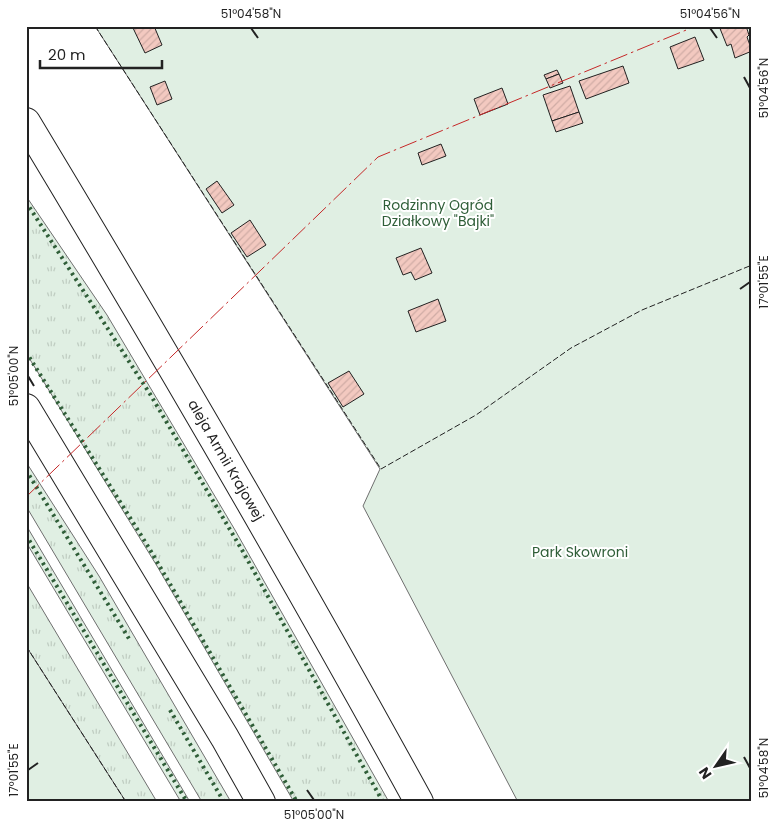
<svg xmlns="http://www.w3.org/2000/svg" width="778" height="828" font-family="Poppins,sans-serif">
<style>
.grass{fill:url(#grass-tufts);stroke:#6f6f6f}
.green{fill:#e0efe3;stroke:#6f6f6f}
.building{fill:url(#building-hatch);stroke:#222}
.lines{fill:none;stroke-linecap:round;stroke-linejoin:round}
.primary-casing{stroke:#222;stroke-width:30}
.primary{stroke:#fff;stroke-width:28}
.hedge{stroke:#2f5e38;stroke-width:4;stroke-dasharray:2.5 4;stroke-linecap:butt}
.fence{stroke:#222;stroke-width:1;stroke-dasharray:6 2.5;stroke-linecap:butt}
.power{stroke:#c62828;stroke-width:1;stroke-dasharray:18 4 2.5 4;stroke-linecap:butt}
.ticks{fill:none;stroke:#222;stroke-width:2}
.labels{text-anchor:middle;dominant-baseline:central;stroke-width:4;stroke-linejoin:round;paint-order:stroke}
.park-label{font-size:14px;fill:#2f5e38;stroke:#fff}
.street-label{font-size:14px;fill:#222;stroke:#fff}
.neatline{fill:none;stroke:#222;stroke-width:2}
.ticks-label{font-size:12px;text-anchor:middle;fill:#222}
</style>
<defs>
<pattern id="grass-tufts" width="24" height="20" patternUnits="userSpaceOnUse" patternTransform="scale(1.25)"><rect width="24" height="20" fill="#e0efe3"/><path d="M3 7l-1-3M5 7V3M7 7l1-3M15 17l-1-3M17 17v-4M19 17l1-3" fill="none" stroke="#c0cdc2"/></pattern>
<pattern id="building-hatch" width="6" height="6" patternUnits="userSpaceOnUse" patternTransform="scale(1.25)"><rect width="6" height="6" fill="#f3c9c0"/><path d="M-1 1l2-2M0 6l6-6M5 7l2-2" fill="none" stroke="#d0aca5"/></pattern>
</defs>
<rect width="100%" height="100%" fill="#fff"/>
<!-- grass -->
<g class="grass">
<polygon points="26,196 107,315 235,530 389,802 294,802 157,566 26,353"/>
<polygon points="26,462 99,576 231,802 202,802 26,506"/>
<polygon points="26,525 190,802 181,802 26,542"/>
<polygon points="26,582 157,802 126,802 26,646"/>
</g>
<!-- green -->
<g class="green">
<polygon points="95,26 752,26 752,802 518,802 363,506 380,469"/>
<polygon points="26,646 126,802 26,802"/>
</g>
<!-- building -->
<g class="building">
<polygon points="137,26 154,26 162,45 145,53 133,28"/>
<polygon points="719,26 746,26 749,35 747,37 752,51 735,58 731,44 727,46"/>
<polygon points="695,37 704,60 678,69 670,47"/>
<polygon points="623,66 629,83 586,99 579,81"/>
<polygon points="557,70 559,74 546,79 544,75"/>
<polygon points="559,74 563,83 550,88 546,79"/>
<polygon points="165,81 172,99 157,105 150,87"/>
<polygon points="570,86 579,112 552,121 543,95"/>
<polygon points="502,88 508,104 480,115 474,99"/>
<polygon points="579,112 583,123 556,132 552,121"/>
<polygon points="441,144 446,156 422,165 418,153"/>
<polygon points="217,181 234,205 222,213 206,189"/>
<polygon points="250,220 266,245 247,257 231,233"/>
<polygon points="421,248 432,273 415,280 411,272 403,275 396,258"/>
<polygon points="438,299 446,321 416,332 408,311"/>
<polygon points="349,371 364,394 343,407 328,383"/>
</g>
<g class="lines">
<defs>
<g id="primary">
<path d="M26 122C161 346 293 572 419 802"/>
<polyline points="26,408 225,738 261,802"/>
</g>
</defs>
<!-- primary casing -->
<use href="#primary" class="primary-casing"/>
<!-- primary -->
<use href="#primary" class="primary"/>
<!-- hedge -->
<g class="hedge">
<polyline points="26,202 150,394 242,550 383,802"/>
<polyline points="26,352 149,548 297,802"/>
<polyline points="26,470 131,642"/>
<polyline points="26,535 187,802"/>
<polyline points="170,710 224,802"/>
</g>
<!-- fence -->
<g class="fence">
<polyline points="95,26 381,469 476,415 571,348 642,310 752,265"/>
<polyline points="26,646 126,802"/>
</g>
<!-- power -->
<polyline class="power" points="26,497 378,157 696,26"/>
</g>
<!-- ticks -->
<path class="ticks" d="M251 28 258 38M710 28 717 38M744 77 750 88M740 289 750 282M28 376 34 386M744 757 750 768M28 770 38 763M307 790 314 800"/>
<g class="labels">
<!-- park labels -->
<g class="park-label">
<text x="438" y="205">Rodzinny Ogród<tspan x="438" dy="16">Działkowy "Bajki"</tspan></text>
<text x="580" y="552">Park Skowroni</text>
</g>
<!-- street labels -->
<g class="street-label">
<text transform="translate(226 460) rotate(60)">aleja Armii Krajowej</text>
</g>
</g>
<!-- border -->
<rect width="778" height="828" fill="none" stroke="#ffffff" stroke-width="55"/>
<!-- north arrow -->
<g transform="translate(716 766) rotate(236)" stroke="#ffffff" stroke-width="4" paint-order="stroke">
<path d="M0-4L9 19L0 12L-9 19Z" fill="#222222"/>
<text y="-8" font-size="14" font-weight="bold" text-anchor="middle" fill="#222222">N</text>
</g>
<!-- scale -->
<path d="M40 60v8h122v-8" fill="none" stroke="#222222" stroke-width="2.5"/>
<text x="48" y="60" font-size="15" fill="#222222" stroke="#ffffff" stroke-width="4" paint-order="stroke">20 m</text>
<rect x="28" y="28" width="722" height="772" class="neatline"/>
<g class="ticks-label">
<text x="251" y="18">51°04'58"N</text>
<text x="710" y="18">51°04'56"N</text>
<text transform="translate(764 88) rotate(-90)" y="4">51°04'56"N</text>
<text transform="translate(764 282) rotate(-90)" y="4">17°01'55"E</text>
<text transform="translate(14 376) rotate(-90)" y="4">51°05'00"N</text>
<text transform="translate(764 768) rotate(-90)" y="4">51°04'58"N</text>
<text transform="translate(14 770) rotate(-90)" y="4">17°01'55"E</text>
<text x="314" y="819">51°05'00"N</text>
</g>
</svg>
